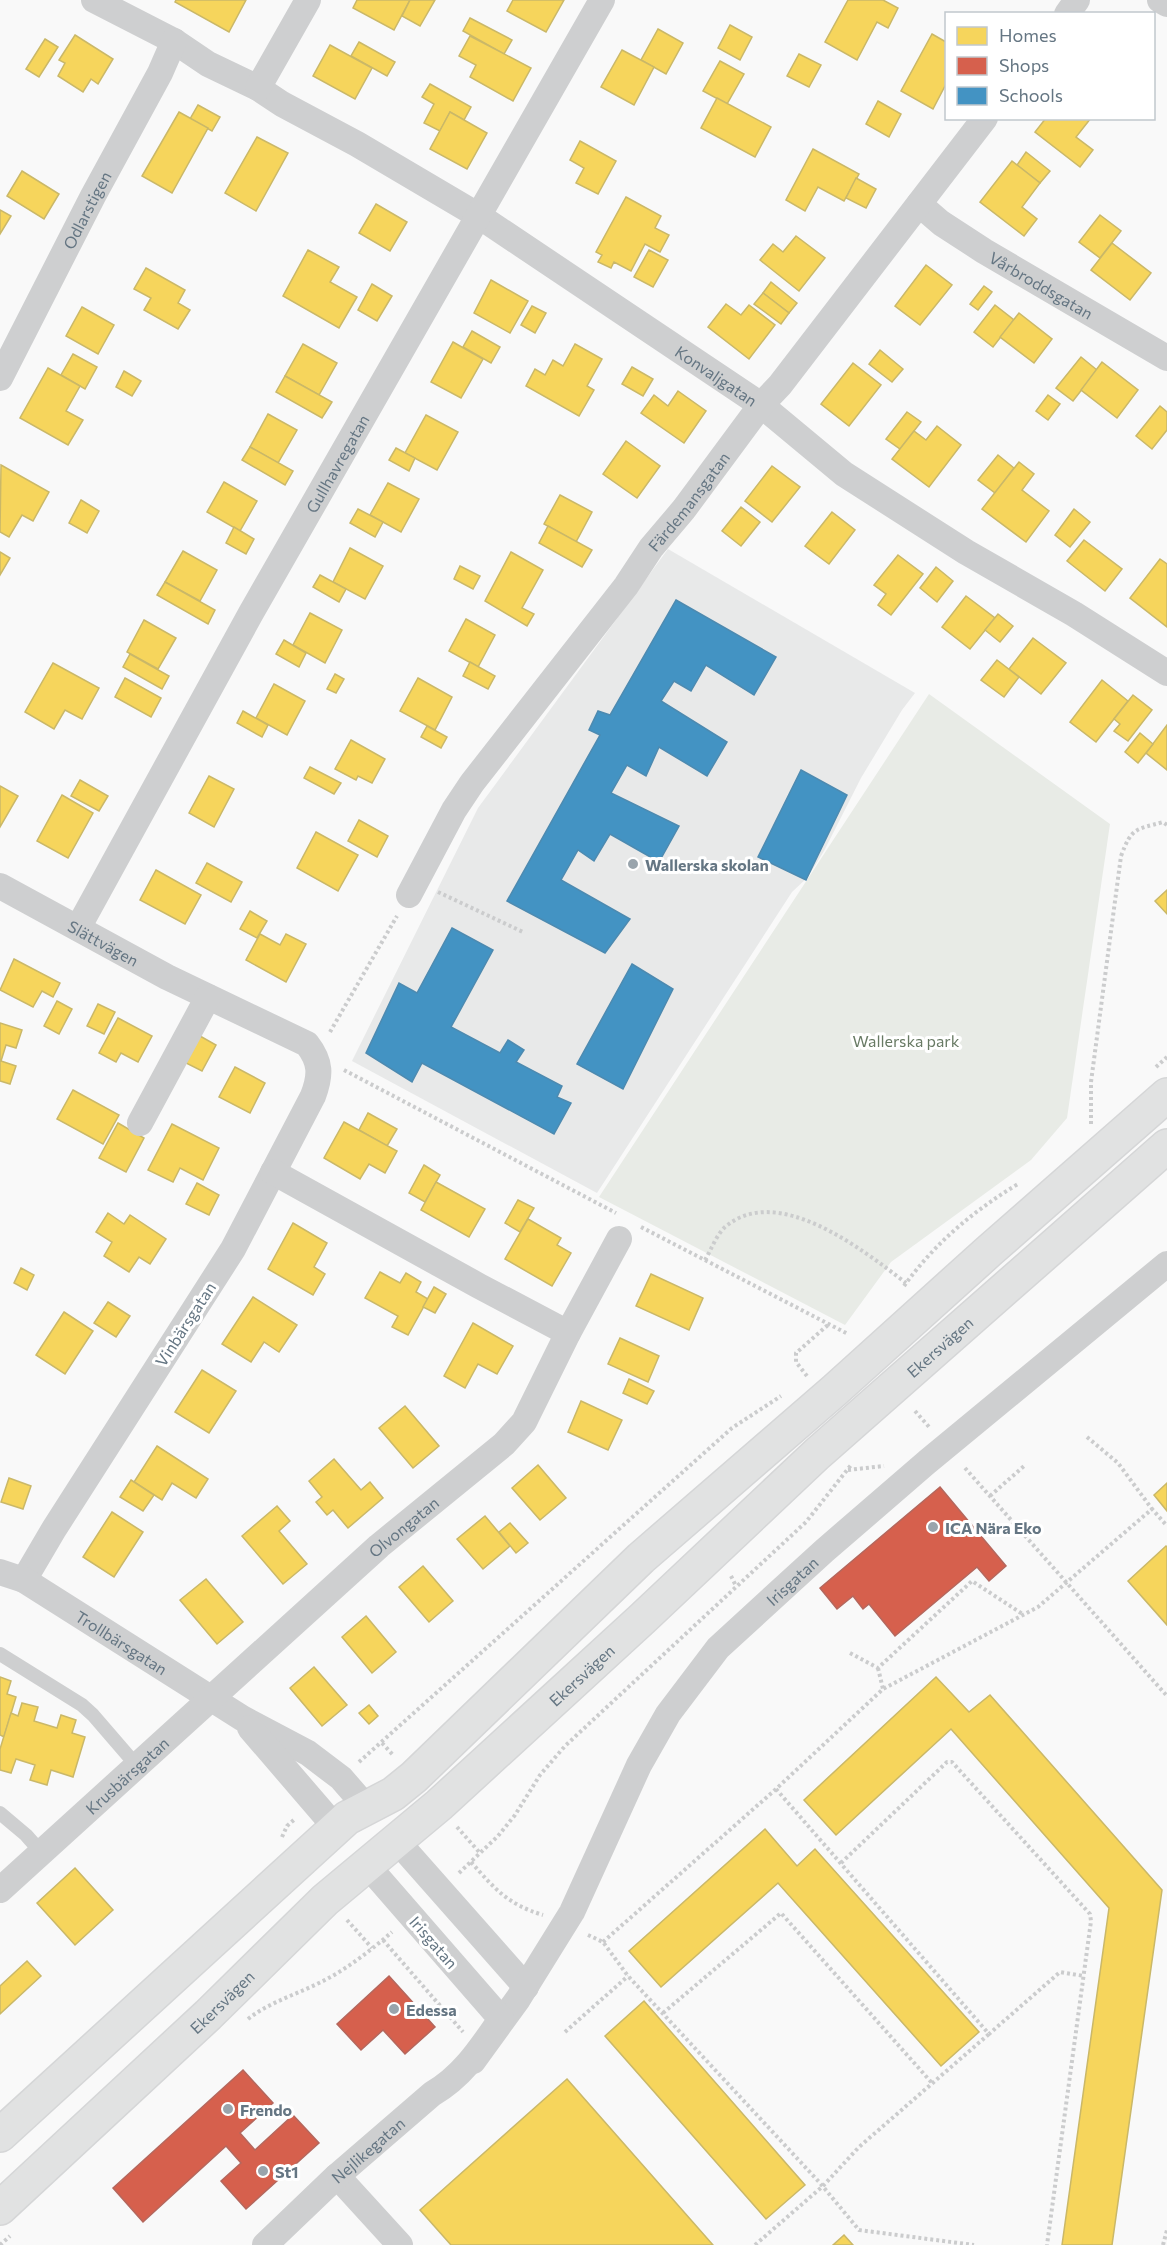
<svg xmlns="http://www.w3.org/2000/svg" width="1167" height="2245" font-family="Commissioner,sans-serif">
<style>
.built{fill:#e8e9e9}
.green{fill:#e8ebe6}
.homes{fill:#f6d55c;stroke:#cab868;stroke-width:1.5}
.shops{fill:#d6604d;stroke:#b4675d;stroke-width:1.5}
.schools{fill:#4393c3;stroke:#4d8ab0;stroke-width:1.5}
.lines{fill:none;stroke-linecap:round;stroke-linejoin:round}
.secondary-casing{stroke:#d5d6d7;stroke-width:36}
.path{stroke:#cbcccd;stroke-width:4;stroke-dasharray:3 3;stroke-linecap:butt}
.service{stroke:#cecfd0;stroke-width:14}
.minor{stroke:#cecfd0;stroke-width:26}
.secondary{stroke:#e1e2e2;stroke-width:33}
.poi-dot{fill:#99a4ac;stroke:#fff;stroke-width:2}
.labels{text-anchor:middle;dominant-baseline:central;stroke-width:6;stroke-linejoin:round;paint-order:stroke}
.street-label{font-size:16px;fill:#657683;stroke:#fff}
.poi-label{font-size:16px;font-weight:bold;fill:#657683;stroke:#fff;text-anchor:start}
.park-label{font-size:16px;fill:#687a64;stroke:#fff}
</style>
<rect width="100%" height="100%" fill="#f9f9f9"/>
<!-- built -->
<polygon class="built" points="668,549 915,693 902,710 861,778 824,851 808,877 792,892 597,1193 352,1061 478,808"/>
<!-- green -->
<polygon class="green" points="929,694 1110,824 1067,1118 1031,1160 891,1262 845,1325 599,1197"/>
<!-- homes -->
<g class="homes">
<polygon points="176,0 246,0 229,32 175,2"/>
<polygon points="357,0 410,0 394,30 353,8"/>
<polygon points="410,0 435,0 420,26 402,16"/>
<polygon points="513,0 564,0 546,32 507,11"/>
<polygon points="848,0 883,0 898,8 888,28 877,22 857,60 825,42"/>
<polygon points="470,18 512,40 504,54 463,31"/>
<polygon points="730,25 752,37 740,60 718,48"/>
<polygon points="658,29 683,43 666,74 641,60"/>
<polygon points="932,34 946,42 946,84 933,109 901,91"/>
<polygon points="75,35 113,59 98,84 91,79 83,92 58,76 65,63 59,60"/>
<polygon points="470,36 531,68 513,101 470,77 476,65 459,56"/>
<polygon points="45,39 58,47 39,77 26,69"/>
<polygon points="359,42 395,62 387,76 351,56"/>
<polygon points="330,45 372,68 355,99 313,76"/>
<polygon points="622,50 654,67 634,105 601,87"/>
<polygon points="799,54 821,65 809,87 787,76"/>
<polygon points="720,61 744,74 727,104 703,91"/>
<polygon points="430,84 471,107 464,120 450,112 440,131 424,123 434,104 422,97"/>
<polygon points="717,98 771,127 755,157 701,128"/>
<polygon points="878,101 901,114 889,137 866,124"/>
<polygon points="198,105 220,117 212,131 190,119"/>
<polygon points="179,112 208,128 172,193 142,176"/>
<polygon points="450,112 487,133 467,169 430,149"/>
<polygon points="1046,118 1091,118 1076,137 1093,150 1080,167 1035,132"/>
<polygon points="257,137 288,153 256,211 225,193"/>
<polygon points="580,141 616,161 598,194 576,183 584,168 570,160"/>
<polygon points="813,149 859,174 844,201 818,187 805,211 786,200"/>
<polygon points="1026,152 1050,171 1040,183 1017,165"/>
<polygon points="1012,161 1040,183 1022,207 1037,219 1024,236 980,202"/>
<polygon points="22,171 59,194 44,219 7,196"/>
<polygon points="856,178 876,189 866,208 846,198"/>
<polygon points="626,197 661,216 655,228 669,235 660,252 645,244 631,271 614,262 611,268 598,262 602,255 596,252"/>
<polygon points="376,204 407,222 390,251 359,233"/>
<polygon points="0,210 11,216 0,234"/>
<polygon points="1100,215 1121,231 1100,258 1079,242"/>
<polygon points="796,236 825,258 799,291 760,260 773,244 783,252"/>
<polygon points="1112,243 1151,273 1130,300 1091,270"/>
<polygon points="308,250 339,267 330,282 357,297 339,328 283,296"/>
<polygon points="649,250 668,260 653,287 634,277"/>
<polygon points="926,265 952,285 920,325 895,306"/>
<polygon points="146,268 185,290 178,303 190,310 178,329 144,310 151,298 134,289"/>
<polygon points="491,280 528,301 510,333 474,313"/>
<polygon points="771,282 797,303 789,313 763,293"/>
<polygon points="372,284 392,296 377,321 358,310"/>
<polygon points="984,286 992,292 978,310 970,304"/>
<polygon points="763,293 789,313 781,324 754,304"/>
<polygon points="726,304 741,315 749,305 775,325 749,359 708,327"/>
<polygon points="995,305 1014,320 993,347 974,332"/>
<polygon points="532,306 546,313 535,333 521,325"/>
<polygon points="82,307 114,325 98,354 66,336"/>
<polygon points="1019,313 1052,339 1034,363 1000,337"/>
<polygon points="472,331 500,347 491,363 463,347"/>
<polygon points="453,342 483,359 461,398 431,382"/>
<polygon points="303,344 337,363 319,395 285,376"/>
<polygon points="575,344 602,359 587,386 594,390 579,416 526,386 535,369 545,375 553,360 563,366"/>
<polygon points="880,350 903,369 892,382 869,364"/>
<polygon points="73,354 97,367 85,389 61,375"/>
<polygon points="1081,357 1097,370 1073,401 1056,388"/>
<polygon points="1102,362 1138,390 1117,418 1081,390"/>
<polygon points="853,363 881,385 849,426 821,404"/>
<polygon points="632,367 653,379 643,396 622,384"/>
<polygon points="48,368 80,386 66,411 83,420 68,445 20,418"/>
<polygon points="124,371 141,381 132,396 116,387"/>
<polygon points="285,376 332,402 322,418 276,392"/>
<polygon points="678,391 706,411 684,443 641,413 654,395 668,406"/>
<polygon points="1048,395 1060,404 1048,420 1036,411"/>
<polygon points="1160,406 1167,412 1167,430 1152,449 1136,436"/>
<polygon points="907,412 921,422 900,449 886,439"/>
<polygon points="268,414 297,430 278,463 250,447"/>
<polygon points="426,415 458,432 437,470 405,453"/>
<polygon points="937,426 961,445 929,487 892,459 914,431 926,440"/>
<polygon points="626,441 660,466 637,498 603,474"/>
<polygon points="250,447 293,471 285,485 242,460"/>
<polygon points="396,448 415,458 409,471 389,460"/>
<polygon points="998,455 1014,468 995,493 978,480"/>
<polygon points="1019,462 1034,474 1022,490 1049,511 1026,542 982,509"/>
<polygon points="1,465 49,492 33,521 22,515 9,537 0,532"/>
<polygon points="772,466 800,487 772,522 745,501"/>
<polygon points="224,482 257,501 240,531 207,512"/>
<polygon points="388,483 419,499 401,532 370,515"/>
<polygon points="560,495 592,512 576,542 544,524"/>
<polygon points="81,500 99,511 87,533 69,523"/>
<polygon points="741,507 760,522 741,546 722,531"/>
<polygon points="358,509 383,522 375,537 350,523"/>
<polygon points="1074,509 1090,522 1070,547 1055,535"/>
<polygon points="832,512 855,530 829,564 805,546"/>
<polygon points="548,526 592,550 582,567 539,543"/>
<polygon points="234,527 254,539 246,554 226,543"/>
<polygon points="1084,540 1122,569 1105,591 1067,561"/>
<polygon points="350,548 383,566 365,599 333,582"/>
<polygon points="183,551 217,570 200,601 165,582"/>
<polygon points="0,552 10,558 0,575"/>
<polygon points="511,552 543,570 522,608 534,614 527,626 485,601"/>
<polygon points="898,555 923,574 891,615 878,605 886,594 874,585"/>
<polygon points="1160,559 1167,564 1167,627 1130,598"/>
<polygon points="460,566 480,576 473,589 454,579"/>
<polygon points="936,567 953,581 937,602 920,588"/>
<polygon points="320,575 346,589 339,602 313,587"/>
<polygon points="165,582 215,610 208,624 157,595"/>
<polygon points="966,596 995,618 970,649 942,627"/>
<polygon points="310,613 342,630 325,663 293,645"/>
<polygon points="998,614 1013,626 1000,642 985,630"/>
<polygon points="466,619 495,635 478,667 449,651"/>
<polygon points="144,620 176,638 158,669 127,652"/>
<polygon points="1033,638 1066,663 1041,694 1009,669"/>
<polygon points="284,640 306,653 299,667 276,654"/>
<polygon points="130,654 169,676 162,689 123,667"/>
<polygon points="997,660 1019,677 1004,697 981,680"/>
<polygon points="470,662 495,676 488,689 463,676"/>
<polygon points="53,663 99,688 82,719 65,710 54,729 25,712"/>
<polygon points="335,674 344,679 336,693 327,689"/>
<polygon points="125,678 161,698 151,717 115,697"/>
<polygon points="418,678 452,697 435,730 400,711"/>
<polygon points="1102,680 1128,701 1096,742 1070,722"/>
<polygon points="274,684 305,701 287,735 256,718"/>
<polygon points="1133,695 1152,710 1128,741 1114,731 1120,724 1114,719"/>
<polygon points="243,711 268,725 262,737 237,723"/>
<polygon points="1167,725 1167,770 1146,753"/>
<polygon points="427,726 447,737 441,748 421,737"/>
<polygon points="1140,733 1153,744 1138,763 1125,752"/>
<polygon points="351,740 385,759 372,783 358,776 356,780 335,769"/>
<polygon points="310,767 341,783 334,794 304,778"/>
<polygon points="209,776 234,789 214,827 189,813"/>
<polygon points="80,780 108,796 99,811 71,796"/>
<polygon points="0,786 18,796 0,827"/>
<polygon points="62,795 93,813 68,858 37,841"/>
<polygon points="359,820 388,836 377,857 348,841"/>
<polygon points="316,832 358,855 338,891 297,868"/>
<polygon points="207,863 242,882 231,902 196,883"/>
<polygon points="156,870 201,895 185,924 140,900"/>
<polygon points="1167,890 1167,914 1155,901"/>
<polygon points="250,911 267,921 257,938 240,929"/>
<polygon points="260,934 280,945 286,934 306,944 286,982 246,960"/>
<polygon points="14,959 60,983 53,997 42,991 33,1007 0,990"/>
<polygon points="57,1001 72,1009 59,1034 44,1026"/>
<polygon points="98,1004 115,1012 104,1034 87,1026"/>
<polygon points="118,1018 152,1036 138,1062 121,1053 116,1062 99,1053"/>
<polygon points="0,1023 22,1030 16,1048 6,1045 1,1061 16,1066 10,1084 0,1081"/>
<polygon points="200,1036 216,1045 202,1071 186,1063"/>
<polygon points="235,1067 265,1083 250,1113 219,1097"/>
<polygon points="73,1090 119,1115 103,1144 57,1119"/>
<polygon points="368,1113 397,1129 387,1146 359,1130"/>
<polygon points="344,1122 397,1151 385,1173 369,1164 360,1179 324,1158"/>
<polygon points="118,1123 144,1138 126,1172 99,1158"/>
<polygon points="172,1124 219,1148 203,1180 180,1168 173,1182 148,1170"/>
<polygon points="424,1165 440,1175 425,1202 409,1193"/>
<polygon points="436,1182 485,1209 469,1237 421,1210"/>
<polygon points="197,1183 219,1195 209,1215 186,1204"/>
<polygon points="518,1200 534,1208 520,1232 505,1223"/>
<polygon points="108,1213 124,1224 130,1215 166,1239 150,1264 139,1257 129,1272 104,1256 112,1242 96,1232"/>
<polygon points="528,1219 561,1238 557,1245 571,1253 552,1286 505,1259"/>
<polygon points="293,1223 327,1243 314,1267 325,1274 313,1295 268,1269"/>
<polygon points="21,1268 34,1275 27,1290 14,1283"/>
<polygon points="380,1272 400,1283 406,1273 421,1282 416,1292 428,1299 408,1335 392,1327 398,1316 365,1298"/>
<polygon points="651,1274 703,1298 689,1330 636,1306"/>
<polygon points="434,1287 446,1294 435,1313 423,1307"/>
<polygon points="253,1297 297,1325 279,1352 264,1342 251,1362 222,1344"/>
<polygon points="108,1302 130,1316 116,1337 94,1323"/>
<polygon points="64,1312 93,1331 65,1374 36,1355"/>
<polygon points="473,1323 513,1346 497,1374 478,1364 465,1388 444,1376"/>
<polygon points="620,1338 659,1356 648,1382 608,1364"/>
<polygon points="202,1370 236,1391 209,1433 175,1412"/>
<polygon points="629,1379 654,1391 647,1404 623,1393"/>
<polygon points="581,1401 622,1420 608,1450 568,1432"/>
<polygon points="405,1406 439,1446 413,1468 379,1428"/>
<polygon points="157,1446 208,1479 196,1498 172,1483 162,1500 134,1482"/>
<polygon points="334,1459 361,1490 370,1482 383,1498 348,1528 333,1510 327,1515 316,1502 322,1497 309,1481"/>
<polygon points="538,1465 566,1498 540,1520 512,1488"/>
<polygon points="9,1478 31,1486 23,1509 1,1502"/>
<polygon points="131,1480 154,1495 143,1511 120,1497"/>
<polygon points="1167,1483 1167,1511 1154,1495"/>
<polygon points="277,1506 290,1521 279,1531 307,1564 283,1584 242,1536"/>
<polygon points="112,1512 143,1532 114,1577 83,1557"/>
<polygon points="485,1516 510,1546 483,1569 457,1539"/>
<polygon points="510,1523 528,1543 516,1553 499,1532"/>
<polygon points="1166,1546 1167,1547 1167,1625 1128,1581"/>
<polygon points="423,1566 453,1601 429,1622 399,1587"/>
<polygon points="206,1579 243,1622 217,1644 180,1600"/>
<polygon points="366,1616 396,1652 372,1673 342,1637"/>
<polygon points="314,1667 347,1705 322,1726 290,1688"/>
<polygon points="0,1677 11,1681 7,1694 16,1697 4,1737 0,1735"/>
<polygon points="936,1677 969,1712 990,1695 1162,1890 1112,2245 1062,2245 1109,1908 951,1729 836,1835 804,1800"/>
<polygon points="22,1703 38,1707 34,1721 57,1728 61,1715 76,1720 72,1733 85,1737 73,1777 51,1770 47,1785 30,1780 35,1765 16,1759 11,1773 0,1770 0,1749 11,1713 18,1716"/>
<polygon points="369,1705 378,1716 369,1724 359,1713"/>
<polygon points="765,1829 797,1866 815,1849 979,2032 941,2066 778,1883 661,1987 629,1951"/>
<polygon points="75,1868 113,1910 75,1945 37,1903"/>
<polygon points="27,1961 41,1976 0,2014 0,1986"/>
<polygon points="644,2001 805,2185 766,2219 605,2036"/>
<polygon points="567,2079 713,2245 451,2245 420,2210"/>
<polygon points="844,2235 853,2245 833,2245"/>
</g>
<!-- shops -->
<g class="shops">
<polygon points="940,1487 1006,1566 989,1581 977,1567 895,1636 869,1604 863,1609 853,1596 837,1609 820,1588"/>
<polygon points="389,1976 435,2027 405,2054 383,2030 361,2050 337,2024"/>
<polygon points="243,2070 273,2103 240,2133 255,2150 293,2115 319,2143 246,2209 221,2181 241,2163 226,2146 143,2222 113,2188"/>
</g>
<!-- schools -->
<g class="schools">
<polygon points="676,600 776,657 754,695 706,665 691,691 674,681 661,701 727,742 707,776 659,747 646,776 627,765 611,793 679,826 659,862 610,834 594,861 578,850 561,880 630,919 605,953 507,901 600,735 589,730 598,711 610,715"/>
<polygon points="801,770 847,795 806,880 758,857"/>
<polygon points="452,928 493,950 451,1027 500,1053 508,1040 524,1050 516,1062 562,1086 557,1097 571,1103 554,1134 422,1063 412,1082 366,1053 399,983 417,993"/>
<polygon points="632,964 673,989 623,1089 577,1064"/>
</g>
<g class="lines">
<defs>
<g id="secondary">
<polyline points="0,2135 347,1818 393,1794 414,1777 641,1558 835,1390 989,1251 1167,1095"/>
<path id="s11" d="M0 2208 208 2015 325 1900 439 1805 642 1619 817 1454 1167 1146"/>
</g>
</defs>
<!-- secondary casing -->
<use href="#secondary" class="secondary-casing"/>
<!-- path -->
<g class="path">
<polyline points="438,892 523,932"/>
<polyline points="330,1032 397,916"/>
<polyline points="1156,1067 1167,1057"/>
<polyline points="344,1070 616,1213"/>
<path d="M1091 1124V1082L1121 856C1132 827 1135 830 1163 822L1167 825"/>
<polyline points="641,1227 848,1334"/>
<path d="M705 1260C711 1250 716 1236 724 1228 776 1181 863 1250 906 1283"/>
<path d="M904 1286C935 1243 973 1211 1018 1184"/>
<polyline points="807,1376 796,1362 796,1353 829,1324"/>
<polyline points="915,1411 930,1428"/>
<polyline points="1087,1437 1118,1463 1152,1509"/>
<polyline points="965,1468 1167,1696"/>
<polyline points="848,1470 884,1466"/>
<polyline points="990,1496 1024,1466"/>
<polyline points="731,1576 736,1586"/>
<polyline points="850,1653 878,1668 972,1581 1024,1615"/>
<polyline points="878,1668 883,1689"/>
<polyline points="382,1743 394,1756"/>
<polyline points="359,1762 732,1428 781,1396"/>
<polyline points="776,1789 989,2034 1060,1972 1084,1976"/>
<polyline points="457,1827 480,1853"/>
<polyline points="282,1837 287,1826 295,1819"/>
<path d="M471 1862C495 1889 507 1904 543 1915"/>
<polyline points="841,1863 947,1762 952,1762 1090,1914 1091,1921 1047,2245"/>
<polyline points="459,1873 498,1836 515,1815 540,1775 565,1746 806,1522 851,1465"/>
<polyline points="347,1920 372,1948"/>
<polyline points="588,1935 603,1942 628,1976 820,2183 859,2230 974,2245"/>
<polyline points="383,1940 463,2032"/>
<polyline points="603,1942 776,1789 883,1689 1038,1607 1152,1509 1167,1526"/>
<polyline points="663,2013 781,1913 932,2083"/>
<path d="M248 2019C270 2002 295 1995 319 1983 346 1970 370 1951 392 1932"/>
<polyline points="565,2032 628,1976"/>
<polyline points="0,2245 10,2236"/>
<polyline points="755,2245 823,2186 859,2147 989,2034"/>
<polyline points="1163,2245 1167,2230"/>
</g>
<!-- service -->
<g class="service">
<polyline points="0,1654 82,1705 93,1715 137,1766"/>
<polyline points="0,1813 26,1835 41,1852"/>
</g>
<!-- minor -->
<g class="minor">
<path id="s1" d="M94 0 174 41 208 64 258 88 282 104 357 144 479 216 761 405 844 474 966 552 1074 614 1167 673"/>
<polyline points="1160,0 1167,4"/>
<polyline points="1067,14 1077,0"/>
<polyline points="258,88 308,0"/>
<path id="s2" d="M919 204 941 223 984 251 1167 358"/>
<path id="s3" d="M0 378 93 196 160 73 174 41"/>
<path id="s4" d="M0 886 167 977 307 1044C321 1062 321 1075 313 1096L233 1249 54 1529 24 1580"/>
<path id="s5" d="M409 895 454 810 472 783 626 586 651 548 684 509 761 405 780 385 985 118"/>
<path id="s6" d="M78 928 251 613 602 0"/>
<polyline points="140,1123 208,997"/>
<polyline points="273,1172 479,1286 568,1333"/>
<path id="s7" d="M0 1572 24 1580 242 1718 308 1753 341 1778 367 1808"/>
<polyline points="250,1728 336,1828"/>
<polyline points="397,1841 526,1987"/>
<path id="s8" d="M0 1890 379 1546 504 1444 524 1422 568 1333 619 1239"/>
<path id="s9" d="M473 2061 518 1999 572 1912 639 1765 668 1714 718 1648 824 1551 927 1462 1167 1264"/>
<polyline points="337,2176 400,2245"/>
<path id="s10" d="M265 2245 337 2176 432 2094C463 2076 481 2048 501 2019L367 1865"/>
</g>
<!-- secondary -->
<use href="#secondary" class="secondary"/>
</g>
<!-- markers -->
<g class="poi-dot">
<circle cx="633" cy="864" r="6"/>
<circle cx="933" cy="1527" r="6"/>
<circle cx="394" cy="2009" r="6"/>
<circle cx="228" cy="2109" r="6"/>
<circle cx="263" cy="2171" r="6"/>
</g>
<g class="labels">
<!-- street labels -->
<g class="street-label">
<text stroke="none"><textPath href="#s3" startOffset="189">Odlarstigen</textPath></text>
<text stroke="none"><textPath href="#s2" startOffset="147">Vårbroddsgatan</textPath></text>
<text stroke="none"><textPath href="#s1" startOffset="728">Konvaljgatan</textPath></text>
<text stroke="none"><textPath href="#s6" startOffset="532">Gullhavregatan</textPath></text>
<text stroke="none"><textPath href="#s5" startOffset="484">Färdemansgatan</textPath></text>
<text stroke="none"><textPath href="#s4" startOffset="118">Slättvägen</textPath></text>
<text transform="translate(185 1324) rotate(-57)">Vinbärsgatan</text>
<text stroke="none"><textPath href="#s11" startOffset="1275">Ekersvägen</textPath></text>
<text stroke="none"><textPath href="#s8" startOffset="543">Olvongatan</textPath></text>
<text stroke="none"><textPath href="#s9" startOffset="582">Irisgatan</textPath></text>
<text stroke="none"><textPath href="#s7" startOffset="141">Trollbärsgatan</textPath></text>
<text stroke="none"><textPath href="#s11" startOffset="789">Ekersvägen</textPath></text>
<text stroke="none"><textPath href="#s8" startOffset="171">Krusbärsgatan</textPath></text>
<text transform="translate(434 1942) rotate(49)">Irisgatan</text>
<text stroke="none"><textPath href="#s11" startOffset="303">Ekersvägen</textPath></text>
<text stroke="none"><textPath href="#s10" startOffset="140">Nejlikegatan</textPath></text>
</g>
<!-- poi labels -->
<g class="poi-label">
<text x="645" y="864">Wallerska skolan</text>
<text x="945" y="1527">ICA Nära Eko</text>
<text x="406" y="2009">Edessa</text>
<text x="240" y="2109">Frendo</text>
<text x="275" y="2171">St1</text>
</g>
<!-- park labels -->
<g class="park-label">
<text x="906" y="1040">Wallerska park</text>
</g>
</g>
<!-- legend -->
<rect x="945" y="12" width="210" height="108" fill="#ffffff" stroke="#c1c8cd" stroke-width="1.5"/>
<rect x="957" y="27" width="30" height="18" fill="#f6d55c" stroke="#c1c8cd" stroke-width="1.5"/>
<text x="999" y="42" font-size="18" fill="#657683">Homes</text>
<rect x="957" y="57" width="30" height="18" fill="#d6604d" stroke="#c1c8cd" stroke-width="1.5"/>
<text x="999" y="72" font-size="18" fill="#657683">Shops</text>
<rect x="957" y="87" width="30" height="18" fill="#4393c3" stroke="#c1c8cd" stroke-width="1.5"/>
<text x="999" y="102" font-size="18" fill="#657683">Schools</text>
</svg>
